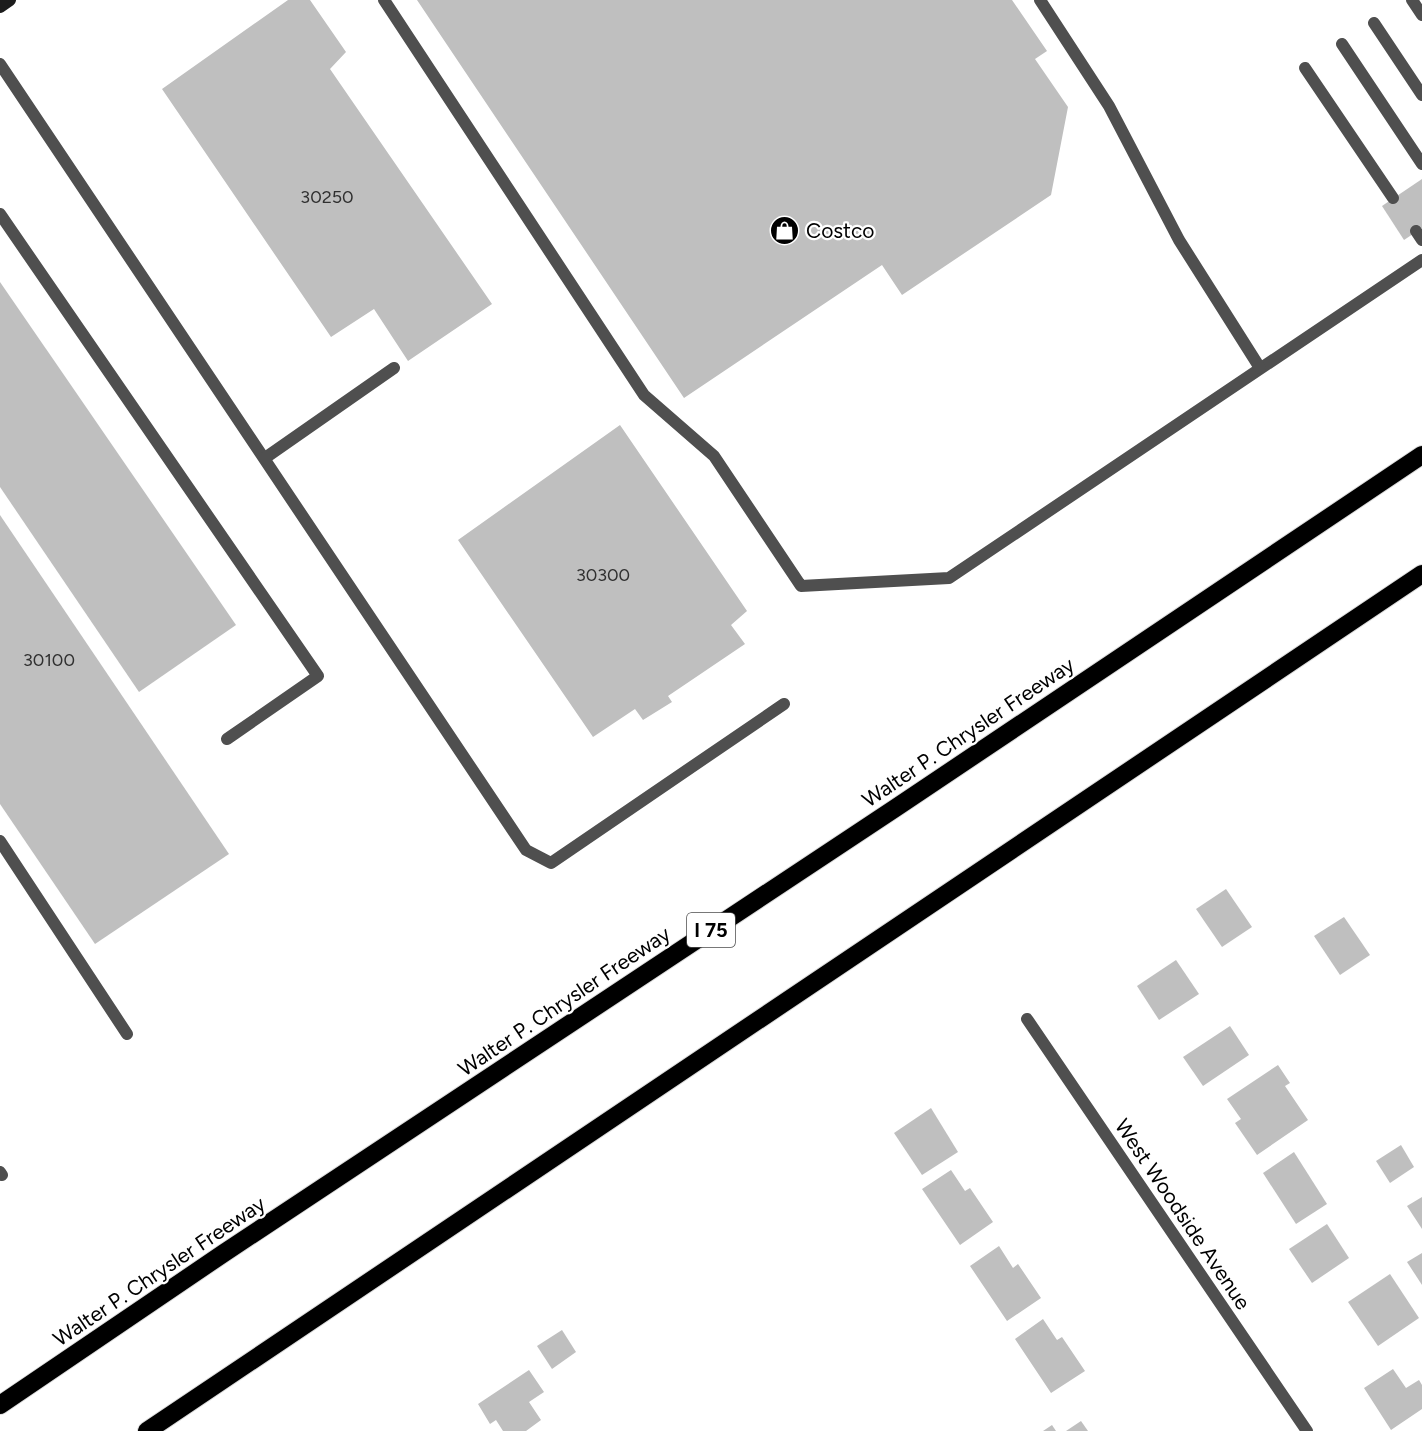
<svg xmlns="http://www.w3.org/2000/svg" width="1422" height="1431" font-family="Figtree,sans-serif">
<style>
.building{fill:#bfbfbf}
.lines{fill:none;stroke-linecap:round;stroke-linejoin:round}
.motorway-casing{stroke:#dbdbdb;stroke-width:20}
.service{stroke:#4f4f4f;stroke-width:12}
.minor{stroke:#4f4f4f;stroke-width:12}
.secondary{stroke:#1c1c1c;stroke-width:12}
.motorway{stroke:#000;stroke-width:18}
.labels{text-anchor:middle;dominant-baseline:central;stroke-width:4.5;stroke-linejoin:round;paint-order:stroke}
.number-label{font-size:18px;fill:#303030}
.shield{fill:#fff;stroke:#4c4c4c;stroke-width:1.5}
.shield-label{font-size:20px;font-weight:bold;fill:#000}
.poi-label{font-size:21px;fill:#000;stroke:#fff;text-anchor:start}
.street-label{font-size:21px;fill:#000;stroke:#fff}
</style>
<rect width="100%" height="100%" fill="#fff"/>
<!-- building -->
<g class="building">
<polygon points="288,0 310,0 346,52 330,69 492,304 408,361 374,309 331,337 162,89"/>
<polygon points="417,0 1012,0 1047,51 1035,59 1068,107 1051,195 902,295 882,265 684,398"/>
<polygon points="1422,179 1422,228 1404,240 1382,206"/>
<polygon points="0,282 236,625 139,692 0,487"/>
<polygon points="620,425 747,611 731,625 745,644 668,696 672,702 643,720 635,709 593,737 458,540"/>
<polygon points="0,515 229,854 95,944 0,804"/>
<polygon points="1226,889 1252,927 1222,947 1196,909"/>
<polygon points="1344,917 1370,955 1340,975 1314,936"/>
<polygon points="1176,960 1199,994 1159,1020 1137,986"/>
<polygon points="1230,1026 1249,1055 1203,1086 1183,1057"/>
<polygon points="1278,1065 1290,1083 1285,1086 1308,1120 1257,1155 1235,1123 1241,1119 1227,1099"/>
<polygon points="931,1108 958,1152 922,1175 894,1133"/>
<polygon points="1401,1145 1414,1167 1390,1183 1376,1161"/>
<polygon points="1294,1152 1327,1204 1296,1224 1263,1173"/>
<polygon points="951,1170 965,1191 970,1188 993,1222 960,1245 922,1189"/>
<polygon points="1422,1197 1422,1229 1407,1206"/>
<polygon points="1327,1224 1349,1258 1312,1283 1289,1249"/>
<polygon points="999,1246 1013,1268 1018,1264 1041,1298 1007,1321 970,1266"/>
<polygon points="1422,1253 1422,1285 1407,1262"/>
<polygon points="1390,1274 1419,1318 1378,1346 1348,1302"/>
<polygon points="1043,1319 1057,1340 1062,1337 1085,1371 1051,1393 1015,1339"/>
<polygon points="562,1330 576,1352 552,1369 537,1346"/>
<polygon points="1393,1369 1406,1388 1419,1380 1422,1385 1422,1409 1391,1430 1364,1388"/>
<polygon points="529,1370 544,1392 529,1402 541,1420 526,1431 503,1431 496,1420 490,1424 478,1404"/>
<polygon points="1081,1421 1088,1431 1066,1431"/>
<polygon points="1052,1425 1056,1431 1043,1431"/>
</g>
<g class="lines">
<defs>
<g id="motorway">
<polyline points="0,1405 224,1253 897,807 1422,455"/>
<polyline points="147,1431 1422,574"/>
</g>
</defs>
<!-- motorway casing -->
<use href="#motorway" class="motorway-casing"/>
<!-- service -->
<g class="service">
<polyline points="384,0 644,395 714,456 801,586 949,578 1422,260"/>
<polyline points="1040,0 1109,106 1179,240 1260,368"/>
<polyline points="1412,0 1422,15"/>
<polyline points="1374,23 1422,95"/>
<polyline points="1342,44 1422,164"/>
<polyline points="0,64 526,850 551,863 784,704"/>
<polyline points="1305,68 1393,198"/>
<polyline points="0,214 318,676 227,739"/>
<polyline points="1416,231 1422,240"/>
<polyline points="265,458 394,368"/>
<polyline points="0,841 127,1034"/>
<polyline points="0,1172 2,1175"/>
</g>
<!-- minor -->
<polyline class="minor" points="1027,1019 1307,1431"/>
<!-- secondary -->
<polyline class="secondary" points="0,7 10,0"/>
<!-- motorway -->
<use href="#motorway" class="motorway"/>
</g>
<!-- icons -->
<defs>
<symbol id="shop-disc" viewBox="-11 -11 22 22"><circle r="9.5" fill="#000" stroke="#fff"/><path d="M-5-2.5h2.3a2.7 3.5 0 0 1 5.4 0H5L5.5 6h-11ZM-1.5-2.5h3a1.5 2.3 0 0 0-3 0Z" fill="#fff"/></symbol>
</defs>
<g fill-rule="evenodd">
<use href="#shop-disc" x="768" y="214" width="33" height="33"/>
</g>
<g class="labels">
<!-- number labels -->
<g class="number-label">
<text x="327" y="197">30250</text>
<text x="603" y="575">30300</text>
<text x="49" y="660">30100</text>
</g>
<!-- shield labels -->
<rect class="shield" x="687" y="913" width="48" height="34" rx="4.5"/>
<g class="shield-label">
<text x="711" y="930">I 75</text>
</g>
<!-- poi labels -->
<g class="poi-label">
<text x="806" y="230">Costco</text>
</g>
<!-- street labels -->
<g class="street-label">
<text transform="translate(968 732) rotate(-34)">Walter P. Chrysler Freeway</text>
<text transform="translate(564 1001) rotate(-34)">Walter P. Chrysler Freeway</text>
<text transform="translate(1183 1214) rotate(56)">West Woodside Avenue</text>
<text transform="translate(159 1271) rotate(-34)">Walter P. Chrysler Freeway</text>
</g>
</g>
</svg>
